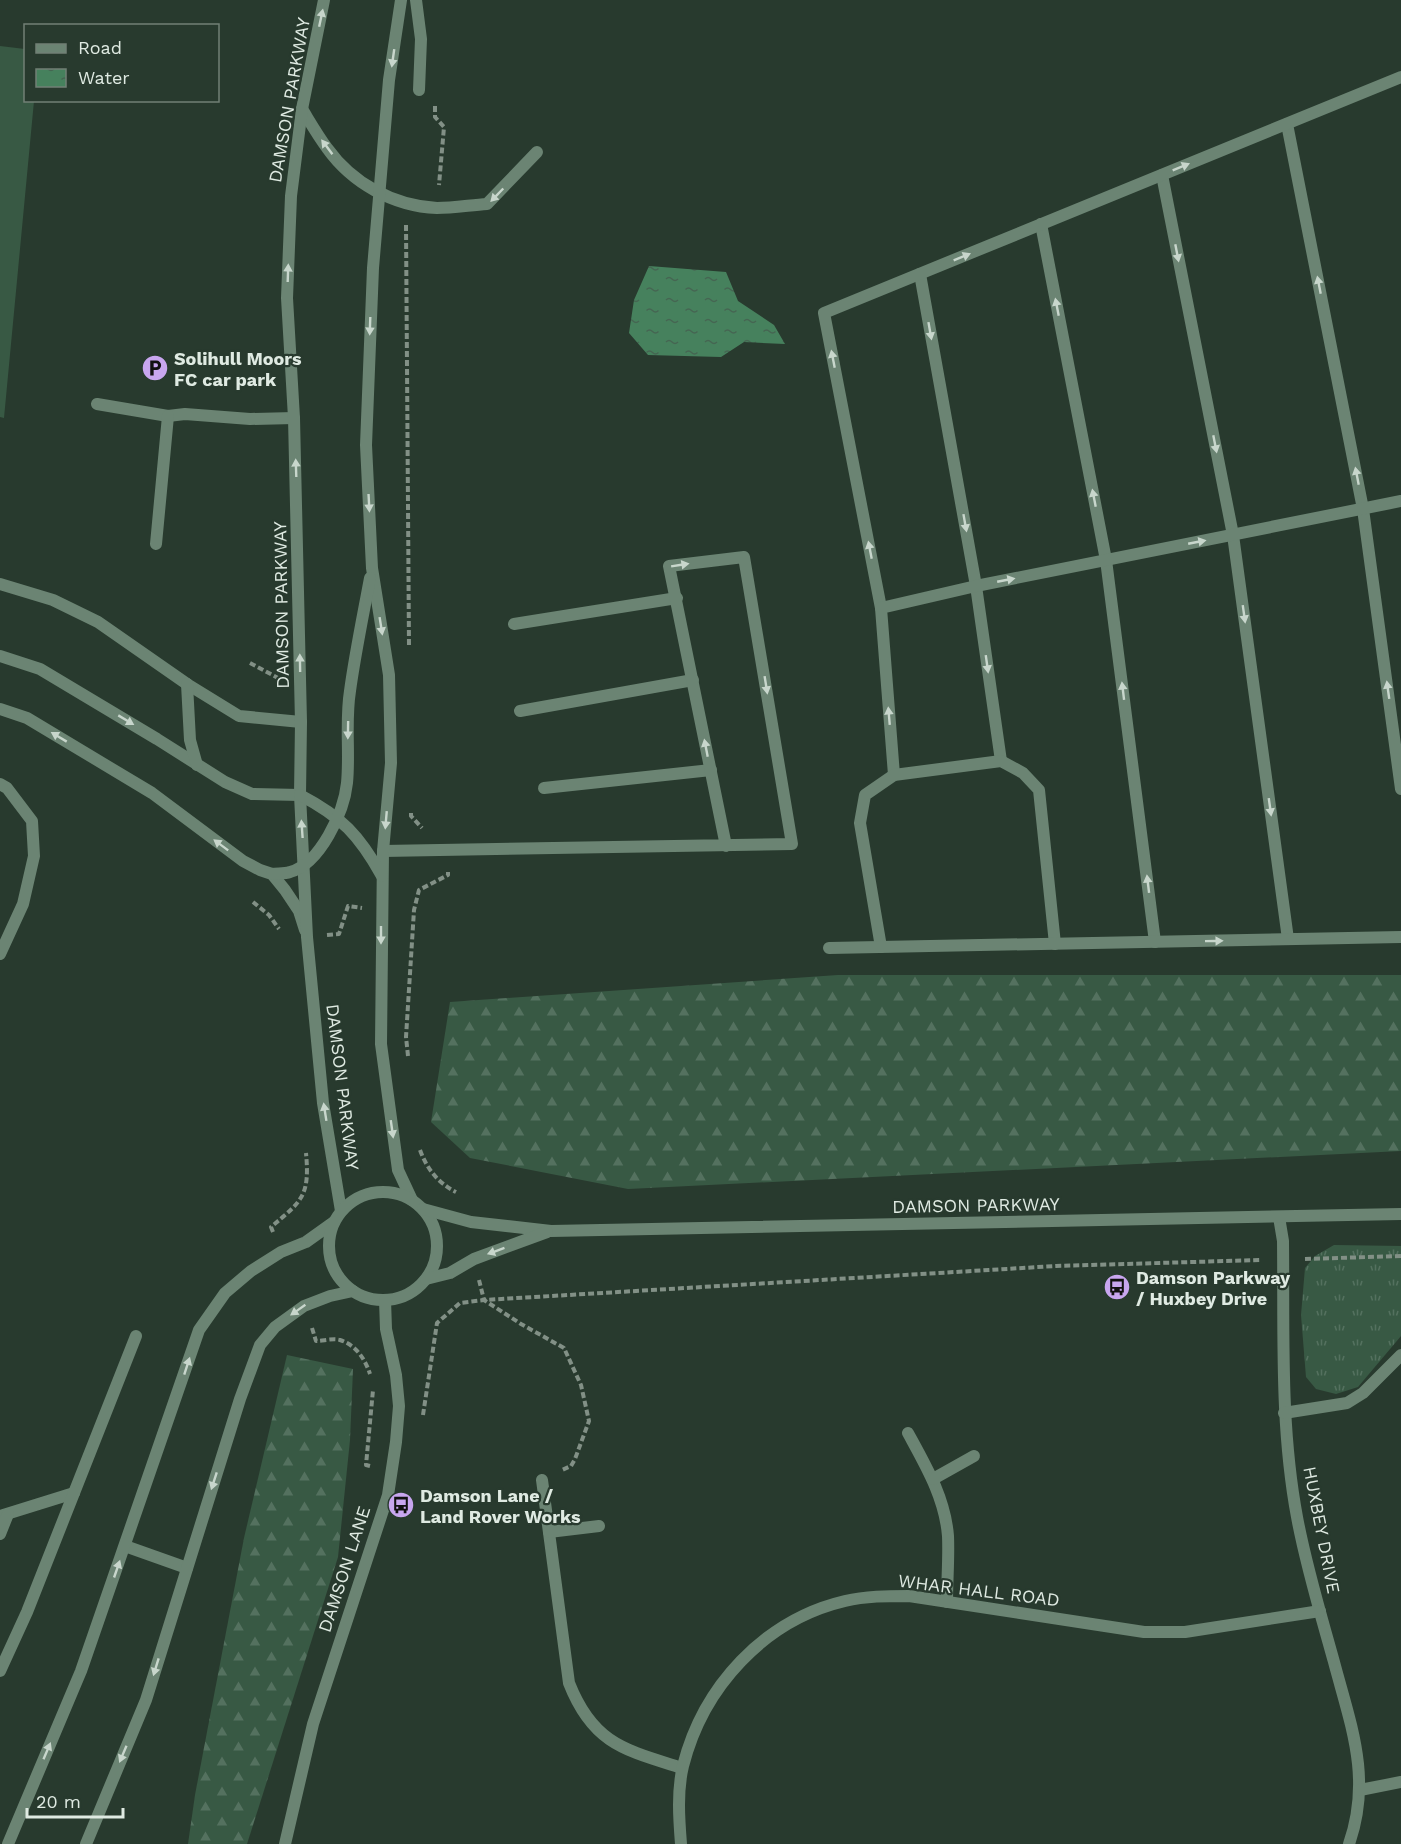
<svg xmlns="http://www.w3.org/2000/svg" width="1401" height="1844" font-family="'Work Sans',sans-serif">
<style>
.grass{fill:url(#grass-tufts)}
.forest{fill:url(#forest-firs)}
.pitch{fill:#385944}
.water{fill:url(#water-ripples)}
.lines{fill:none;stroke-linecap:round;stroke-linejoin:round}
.path{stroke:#829086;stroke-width:4;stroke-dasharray:6 3;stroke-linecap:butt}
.service{stroke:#6b8473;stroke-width:12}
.minor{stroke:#6b8473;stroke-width:12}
.tertiary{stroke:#6b8473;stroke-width:12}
.oneway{fill:#c8d6cc}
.labels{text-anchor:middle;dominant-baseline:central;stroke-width:4.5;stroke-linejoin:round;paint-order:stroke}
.street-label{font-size:18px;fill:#dfeae2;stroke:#283a2e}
.poi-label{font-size:18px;font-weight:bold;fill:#dfeae2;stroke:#283a2e;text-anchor:start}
</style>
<defs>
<pattern id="grass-tufts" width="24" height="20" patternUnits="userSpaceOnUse" patternTransform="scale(1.5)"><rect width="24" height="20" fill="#385944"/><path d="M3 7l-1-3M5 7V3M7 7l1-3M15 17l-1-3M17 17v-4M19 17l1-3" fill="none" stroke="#54715f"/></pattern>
<pattern id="forest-firs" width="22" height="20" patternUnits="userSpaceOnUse" patternTransform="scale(1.5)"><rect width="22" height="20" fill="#385944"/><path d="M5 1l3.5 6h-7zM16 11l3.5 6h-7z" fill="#54715f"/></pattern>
<pattern id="water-ripples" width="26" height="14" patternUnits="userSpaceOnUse" patternTransform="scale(1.5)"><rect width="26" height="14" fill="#46815d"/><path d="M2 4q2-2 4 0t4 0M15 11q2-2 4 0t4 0" fill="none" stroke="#456652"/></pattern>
</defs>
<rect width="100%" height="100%" fill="#283a2e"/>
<!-- grass -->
<polygon class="grass" points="1334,1245 1401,1246 1401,1336 1358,1387 1336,1394 1316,1389 1306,1377 1301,1315 1305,1268 1315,1256"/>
<!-- forest -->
<g class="forest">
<polygon points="838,975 1401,975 1401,1151 628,1189 470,1158 431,1122 450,1002"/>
<polygon points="287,1355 353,1369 350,1440 338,1557 247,1844 188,1844 195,1795 244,1538"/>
</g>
<!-- pitch -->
<polygon class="pitch" points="0,46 25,49 26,100 34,101 4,418 0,417"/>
<!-- water -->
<polygon class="water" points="649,266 726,272 738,301 774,325 785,344 744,342 721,357 648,355 629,333 634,300"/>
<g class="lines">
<!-- path -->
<g class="path">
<polyline points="435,106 435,117 444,127 439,185"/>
<polyline points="406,225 409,646"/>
<polyline points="250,663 278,678"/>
<polyline points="411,813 411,816 422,828"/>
<polyline points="253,902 269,915 279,929"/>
<polyline points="327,935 339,934 348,906 362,908"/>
<polyline points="408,1056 406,1037 414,910 419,890 448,875 448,872"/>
<path d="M420 1150C427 1169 438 1183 456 1192"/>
<path d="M273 1232 271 1227C302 1201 310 1196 306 1153"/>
<polyline points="1305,1259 1401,1256"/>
<polyline points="479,1280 484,1300 521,1324 564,1348 581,1385 589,1421 575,1459 571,1466 562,1470"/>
<path d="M312 1328 316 1341C323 1341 333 1338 340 1340 356 1345 365 1359 370 1374"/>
<polyline points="423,1415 437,1323 460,1303 484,1300 1056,1266 1261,1260"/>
<polyline points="370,1466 366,1465 373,1390"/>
</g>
<!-- service -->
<g class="service">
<polyline points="416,0 421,39 419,90"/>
<path d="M302 109C310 122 318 136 327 148 352 183 393 206 437 208 453 208 471 205 487 204L537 152"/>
<polyline points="1287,124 1363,509 1401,789"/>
<polyline points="1162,175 1233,535 1288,939"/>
<polyline points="1041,224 1106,560 1155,942"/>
<polyline points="920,274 976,586 1001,761"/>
<polyline points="97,404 168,416 185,414 250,419 294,418"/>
<polyline points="156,544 168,416"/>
<polyline points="0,584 53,600 98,622 187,684"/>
<polyline points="881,608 824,313 1401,77"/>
<polyline points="514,624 677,598"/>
<polyline points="0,656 40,669 157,739 225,782 252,794 300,795"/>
<polyline points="0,709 27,718 152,793 243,861 260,870 272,874 285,890 299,911 305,930"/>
<polyline points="520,711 693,680"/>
<polyline points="894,775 881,608 976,586 1401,501"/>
<polyline points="0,784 7,788 32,821 34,856 23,904 0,954"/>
<polyline points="544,788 711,770"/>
<polyline points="383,851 792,844 744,557 669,566 726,846"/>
<polyline points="881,947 860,823 865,795 894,775 1001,761 1023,773 1039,790 1055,944"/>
<polyline points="829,948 1401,937"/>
<polyline points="0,1516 74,1493"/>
<polyline points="0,1534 8,1514"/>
<polyline points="125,1546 187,1568"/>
<polyline points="0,1671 27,1612 136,1336"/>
<polyline points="8,1844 81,1671 199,1330 225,1293 251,1271 281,1252 306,1242 334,1222"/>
<polyline points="86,1844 146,1700 240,1399 260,1345 275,1327 304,1306 330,1296 353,1291"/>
</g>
<!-- minor -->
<g class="minor">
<polyline points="187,684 239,716 301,722"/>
<polyline points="187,684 190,740 197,765"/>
<path d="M1279 1217 1283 1241C1284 1334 1280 1426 1297 1517 1306 1566 1321 1615 1334 1662 1351 1726 1372 1778 1349 1844"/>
<polyline points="1284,1413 1347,1403 1363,1393 1401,1355"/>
<path d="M908 1433C926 1466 945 1498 948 1536 949 1558 947 1580 947 1602"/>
<polyline points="933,1479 974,1456"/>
<path d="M542 1480 569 1683C593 1744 625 1750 682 1768"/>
<polyline points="549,1532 599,1526"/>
<polyline points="1360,1790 1401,1782"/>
<path d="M681 1844C679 1819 677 1791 683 1766 703 1687 764 1620 845 1601 866 1596 887 1596 909 1596L1144 1632H1185L1320 1611"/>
</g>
<!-- tertiary -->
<g class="tertiary">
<polyline points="324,0 302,109 291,196 287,298 294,418 301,722 300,795 307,937 323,1103 341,1211"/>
<polyline points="401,0 389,80 373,268 366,445 372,568 389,675 391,763 383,851 381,1044 398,1170 412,1200"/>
<path d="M300 795C342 817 359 835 382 876"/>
<path d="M272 874C277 873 284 874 290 872 320 864 344 812 347 783 350 753 345 722 350 691 355 654 363 616 370 578"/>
<circle cx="383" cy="1246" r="54"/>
<polyline points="423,1209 471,1222 551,1231 1401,1214"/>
<polyline points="426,1279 450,1273 474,1259 547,1232"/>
<polyline points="285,1844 313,1724 388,1495 396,1442 399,1406 396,1375 386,1329 385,1300"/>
</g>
</g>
<!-- one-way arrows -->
<defs><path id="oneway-solid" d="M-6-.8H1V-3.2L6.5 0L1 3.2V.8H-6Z" transform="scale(1.5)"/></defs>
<g class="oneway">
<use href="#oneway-solid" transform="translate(321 18) rotate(-78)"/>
<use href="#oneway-solid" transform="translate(393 58) rotate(98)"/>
<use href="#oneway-solid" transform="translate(327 147) rotate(-127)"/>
<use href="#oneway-solid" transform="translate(1181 167) rotate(-22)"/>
<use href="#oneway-solid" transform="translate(497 195) rotate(134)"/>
<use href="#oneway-solid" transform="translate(1177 253) rotate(79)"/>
<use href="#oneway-solid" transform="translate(962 257) rotate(-22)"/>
<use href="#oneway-solid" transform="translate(288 273) rotate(-88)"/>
<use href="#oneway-solid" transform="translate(1319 285) rotate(-101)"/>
<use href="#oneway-solid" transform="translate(1057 307) rotate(-101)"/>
<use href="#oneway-solid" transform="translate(370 326) rotate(92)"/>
<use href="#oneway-solid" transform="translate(930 331) rotate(80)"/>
<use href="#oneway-solid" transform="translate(833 359) rotate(-101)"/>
<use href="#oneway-solid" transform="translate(1215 444) rotate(79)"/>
<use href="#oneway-solid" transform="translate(296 468) rotate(-92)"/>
<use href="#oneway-solid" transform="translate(1357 476) rotate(-101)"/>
<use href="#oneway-solid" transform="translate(1094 498) rotate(-101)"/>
<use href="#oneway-solid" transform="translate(369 503) rotate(87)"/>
<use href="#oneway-solid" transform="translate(965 523) rotate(80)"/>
<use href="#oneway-solid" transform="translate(1197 542) rotate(-11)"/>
<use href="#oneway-solid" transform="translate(870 550) rotate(-101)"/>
<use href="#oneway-solid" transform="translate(680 565) rotate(-9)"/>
<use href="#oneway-solid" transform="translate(1006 580) rotate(-11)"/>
<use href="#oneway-solid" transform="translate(1244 614) rotate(82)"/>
<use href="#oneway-solid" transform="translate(381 626) rotate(81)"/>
<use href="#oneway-solid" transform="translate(300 663) rotate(-91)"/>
<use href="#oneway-solid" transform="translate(987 664) rotate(82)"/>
<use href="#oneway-solid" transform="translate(766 685) rotate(81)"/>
<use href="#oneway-solid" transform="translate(1388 690) rotate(-98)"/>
<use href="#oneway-solid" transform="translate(1123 691) rotate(-97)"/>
<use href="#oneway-solid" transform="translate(889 716) rotate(-95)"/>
<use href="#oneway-solid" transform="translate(126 720) rotate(31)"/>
<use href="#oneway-solid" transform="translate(348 730) rotate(91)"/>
<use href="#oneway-solid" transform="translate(59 737) rotate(-149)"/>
<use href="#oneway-solid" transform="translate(706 748) rotate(-101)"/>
<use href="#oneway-solid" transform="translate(1270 807) rotate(82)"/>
<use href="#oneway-solid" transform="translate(386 820) rotate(95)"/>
<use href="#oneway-solid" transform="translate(302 829) rotate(-94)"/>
<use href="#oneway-solid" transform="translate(221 845) rotate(-143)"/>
<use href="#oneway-solid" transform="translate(1148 884) rotate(-97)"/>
<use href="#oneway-solid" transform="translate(381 935) rotate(90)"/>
<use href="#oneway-solid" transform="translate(1214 941) rotate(-1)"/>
<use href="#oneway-solid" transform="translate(325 1112) rotate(-99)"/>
<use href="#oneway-solid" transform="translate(392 1129) rotate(82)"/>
<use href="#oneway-solid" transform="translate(496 1251) rotate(160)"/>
<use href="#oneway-solid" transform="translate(298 1310) rotate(145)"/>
<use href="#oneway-solid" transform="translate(187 1366) rotate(-72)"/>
<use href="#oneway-solid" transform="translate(214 1481) rotate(108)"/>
<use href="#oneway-solid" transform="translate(117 1569) rotate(-71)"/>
<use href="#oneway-solid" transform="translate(156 1667) rotate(107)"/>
<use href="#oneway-solid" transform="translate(47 1751) rotate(-67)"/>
<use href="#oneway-solid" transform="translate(123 1754) rotate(113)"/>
</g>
<!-- icons -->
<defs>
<symbol id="parking-disc" viewBox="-11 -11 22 22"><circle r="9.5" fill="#c8a6ef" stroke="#283a2e"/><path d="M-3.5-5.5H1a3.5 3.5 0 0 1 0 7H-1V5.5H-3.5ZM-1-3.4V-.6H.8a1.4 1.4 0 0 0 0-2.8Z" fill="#111"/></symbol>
<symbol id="bus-disc" viewBox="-11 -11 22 22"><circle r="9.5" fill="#c8a6ef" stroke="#283a2e"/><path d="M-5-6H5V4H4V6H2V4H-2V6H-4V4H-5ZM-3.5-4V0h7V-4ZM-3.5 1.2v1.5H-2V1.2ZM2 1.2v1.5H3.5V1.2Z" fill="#111"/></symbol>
</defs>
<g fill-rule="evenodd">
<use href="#parking-disc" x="140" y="353" width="30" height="30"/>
<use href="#bus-disc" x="1102" y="1272" width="30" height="30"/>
<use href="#bus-disc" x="386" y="1490" width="30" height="30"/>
</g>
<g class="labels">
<!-- street labels -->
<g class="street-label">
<text transform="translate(289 100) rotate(-80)">DAMSON PARKWAY</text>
<text transform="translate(281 605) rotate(-91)">DAMSON PARKWAY</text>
<text transform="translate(343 1087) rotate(83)">DAMSON PARKWAY</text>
<text transform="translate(976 1205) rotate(-1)">DAMSON PARKWAY</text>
<text transform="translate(1322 1530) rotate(79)">HUXBEY DRIVE</text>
<text transform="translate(344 1569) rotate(-72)">DAMSON LANE</text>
<text transform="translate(979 1590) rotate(7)">WHAR HALL ROAD</text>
</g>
<!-- poi labels -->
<g class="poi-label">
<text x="174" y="358">Solihull Moors<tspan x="174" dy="21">FC car park</tspan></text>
<text x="1136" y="1277">Damson Parkway<tspan x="1136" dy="21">/ Huxbey Drive</tspan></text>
<text x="420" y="1495">Damson Lane /<tspan x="420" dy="21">Land Rover Works</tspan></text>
</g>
</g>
<!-- legend -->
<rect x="24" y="24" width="195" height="78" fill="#283a2e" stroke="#718076" stroke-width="1.5"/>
<rect x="36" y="44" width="30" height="9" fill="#6b8473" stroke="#718076" stroke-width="1.5"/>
<text x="78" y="54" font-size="18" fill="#dfeae2">Road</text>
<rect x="36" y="69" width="30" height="18" fill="url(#water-ripples)" stroke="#718076" stroke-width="1.5"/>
<text x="78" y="84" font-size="18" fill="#dfeae2">Water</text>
<!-- scale -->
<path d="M27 1808v9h96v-9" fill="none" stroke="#dfeae2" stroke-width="3"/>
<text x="36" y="1808" font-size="18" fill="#dfeae2" stroke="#283a2e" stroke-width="4.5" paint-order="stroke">20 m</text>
</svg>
